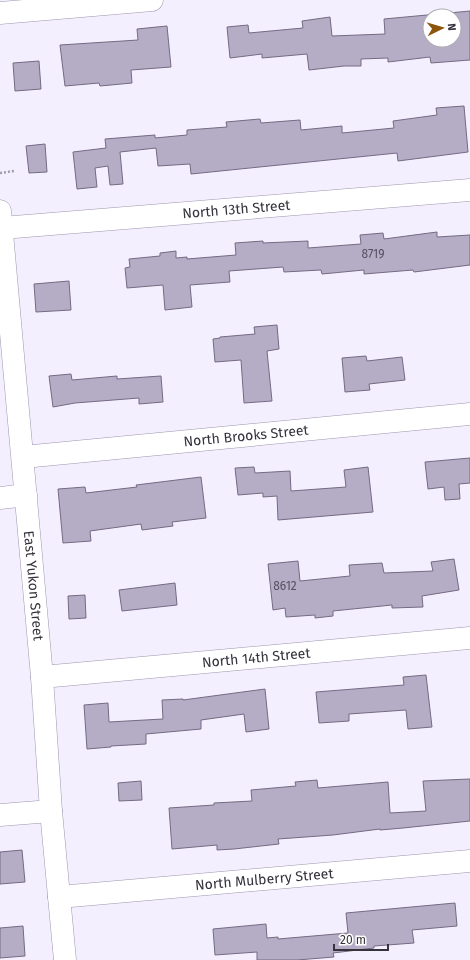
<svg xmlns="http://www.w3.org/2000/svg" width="470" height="960" font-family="'Fira Sans',sans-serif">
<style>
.building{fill:#b5acc6;stroke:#746b82;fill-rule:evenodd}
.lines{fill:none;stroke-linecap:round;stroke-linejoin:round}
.minor-casing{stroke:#9e96ae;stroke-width:23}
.path{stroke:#a09ca9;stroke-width:2.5;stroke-dasharray:2 2;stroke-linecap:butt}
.minor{stroke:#fff;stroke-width:22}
.labels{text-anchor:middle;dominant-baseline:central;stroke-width:3.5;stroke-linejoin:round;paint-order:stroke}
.number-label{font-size:12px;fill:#56505e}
.street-label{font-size:14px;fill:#36323c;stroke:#fff}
</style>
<rect width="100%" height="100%" fill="#f4efff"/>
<!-- building -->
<g class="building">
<path d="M470 11V60L431 63 430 57 388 62V58L361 59V66H344L309 70 307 54 262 58V54L230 58 227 27 248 25 249 33 303 28 302 21 330 17 332 36 385 34 384 19ZM430 16H454V40H430Z"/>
<polygon points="167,26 171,67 131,70 132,83 100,86 99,83 65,86 60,45 138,40 137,29"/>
<polygon points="39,61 41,89 15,91 13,63"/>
<polygon points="464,106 468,152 398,161 397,153 191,174 190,164 158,166 156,148 120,152 123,184 110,185 108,166 95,168 97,187 77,189 73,152 106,148 105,139 155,135 155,138 187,135 187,130 227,127 226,122 260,119 261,123 300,120 301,130 342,126 342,133 394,128 393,121 437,115 436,108"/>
<polygon points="45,144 47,172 29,173 26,146"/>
<polygon points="437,232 437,237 470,235 470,265 414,272 413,270 364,274 364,270 322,274 321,270 284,272 283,267 229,271 230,282 190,285 192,307 165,310 163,285 127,288 125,268 130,267 129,259 160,256 160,253 176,251 176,258 187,257 187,259 236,255 235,243 263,241 263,243 308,241 308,248 361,244 360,235 383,233 384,239"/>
<polygon points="69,281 71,310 36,312 34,284"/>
<polygon points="277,325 279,349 267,351 272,401 244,403 241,360 215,362 213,339 220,338 220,337 255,334 254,327"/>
<polygon points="366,356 367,361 402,357 405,380 369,384 370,390 345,392 342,358"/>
<polygon points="71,374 72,380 117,376 117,379 161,376 163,402 139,404 139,398 75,403 53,407 49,376"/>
<polygon points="470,458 470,483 459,484 460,499 445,500 444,487 428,489 425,462"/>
<polygon points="254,467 255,473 290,471 291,491 346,487 344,470 368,467 373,512 278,520 277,496 263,497 263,493 238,495 235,468"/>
<polygon points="201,477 206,518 172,522 173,526 142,530 141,524 90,531 91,541 63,543 58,489 85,487 86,493 137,487 136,485"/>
<polygon points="454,559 459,590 422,596 423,607 392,608 392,605 333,611 333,616 315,618 315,615 286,617 285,608 273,610 268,564 298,561 300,581 350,576 349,565 382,563 384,573 433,571 431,562"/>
<polygon points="175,583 177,605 122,611 119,590"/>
<polygon points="85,595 86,618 69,619 68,596"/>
<polygon points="426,675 432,727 408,729 406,710 349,714 349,721 319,723 316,692 404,685 403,677"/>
<polygon points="265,689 269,729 246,732 244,714 201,720 201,729 146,734 146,744 111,746 111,747 87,749 84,705 108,703 109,722 163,719 162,700 183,699 183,700"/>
<polygon points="470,779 470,821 403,828 380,830 380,829 333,835 278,839 279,844 234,849 217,850 217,845 172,849 169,808 214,805 214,803 252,801 251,790 296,786 295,782 317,780 318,788 388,782 390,813 426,811 423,781"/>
<polygon points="141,781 142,800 119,801 118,783"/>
<polygon points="22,850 25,882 0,884 0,852"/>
<polygon points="455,903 457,926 412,930 414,943 374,946 374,948 333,953 334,957 297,960 257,960 257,952 215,955 213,929 266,924 267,938 278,937 278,939 348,933 346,913"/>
<polygon points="23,926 25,956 0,958 0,928"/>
</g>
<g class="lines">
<defs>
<g id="minor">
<polyline points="0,13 152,0"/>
<path id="s1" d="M0 211 42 677 51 811 65 960"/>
<path id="s2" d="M2 228 470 190"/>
<path id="s3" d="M23 457 470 414"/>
<polyline points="0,498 26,495"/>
<path id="s4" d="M42 677 470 638"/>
<polyline points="0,815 51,811"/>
<path id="s5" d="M59 897 470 861"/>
</g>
</defs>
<!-- minor casing -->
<use href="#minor" class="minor-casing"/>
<!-- path -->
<polyline class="path" points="0,173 14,171"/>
<!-- minor -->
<use href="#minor" class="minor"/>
</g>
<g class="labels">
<!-- number labels -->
<g class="number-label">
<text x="373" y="254">8719</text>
<text x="285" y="586">8612</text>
</g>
<!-- street labels -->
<g class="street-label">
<text stroke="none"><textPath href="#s2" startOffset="235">North 13th Street</textPath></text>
<text stroke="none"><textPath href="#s3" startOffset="224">North Brooks Street</textPath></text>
<text stroke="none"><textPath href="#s1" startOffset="376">East Yukon Street</textPath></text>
<text stroke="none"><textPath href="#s4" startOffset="215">North 14th Street</textPath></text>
<text stroke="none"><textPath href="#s5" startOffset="206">North Mulberry Street</textPath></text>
</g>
</g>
<!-- north arrow -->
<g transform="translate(442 28) rotate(85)"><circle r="19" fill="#ffffff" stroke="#afadb1"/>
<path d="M0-3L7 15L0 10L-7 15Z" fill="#8d550b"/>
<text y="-6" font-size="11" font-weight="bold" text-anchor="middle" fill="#36323c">N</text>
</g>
<!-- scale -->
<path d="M334 944v6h54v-6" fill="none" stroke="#36323c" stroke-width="2"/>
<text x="340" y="944" font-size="12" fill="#36323c" stroke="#ffffff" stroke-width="3" paint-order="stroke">20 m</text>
</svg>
